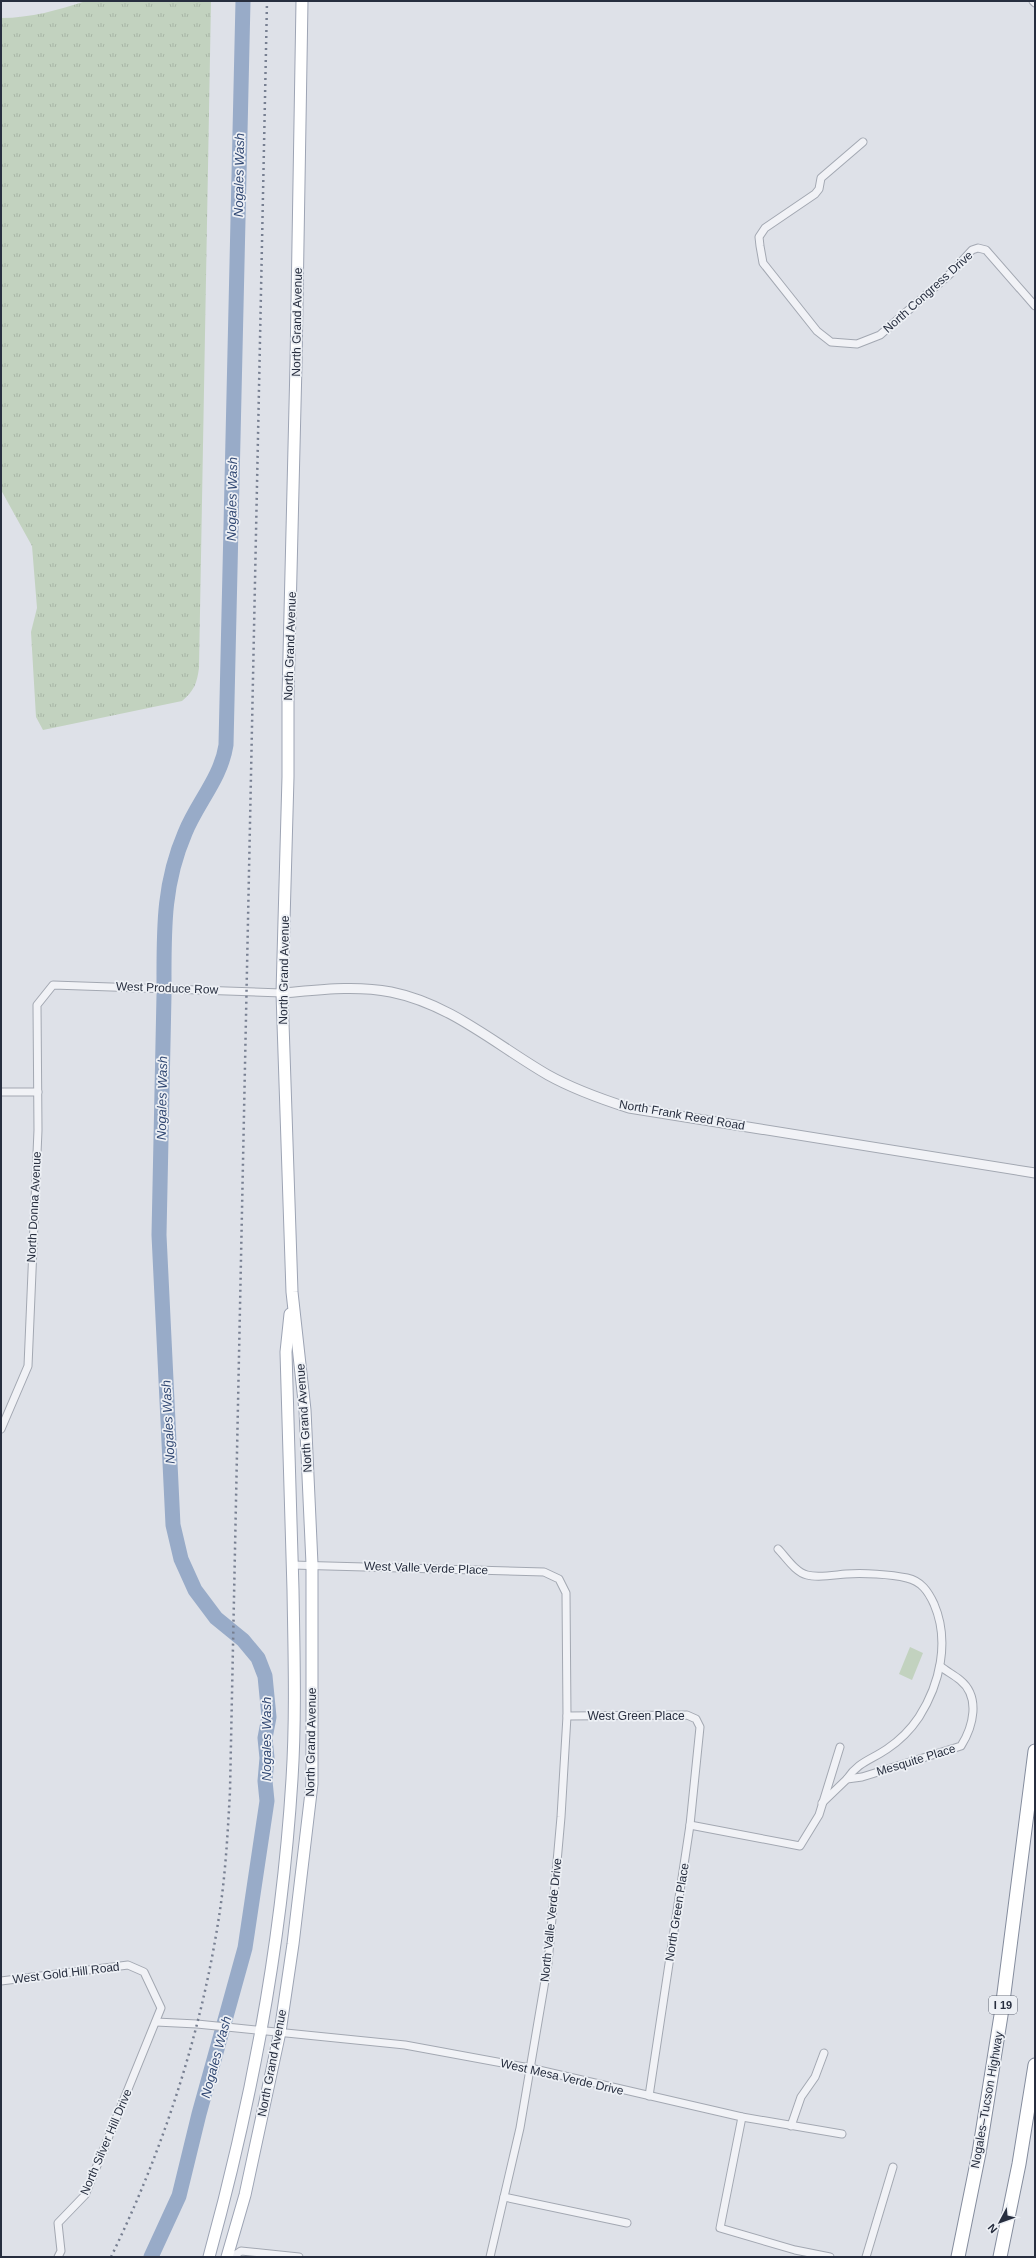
<svg xmlns="http://www.w3.org/2000/svg" width="1036" height="2258" font-family="Helvetica,sans-serif">
<style>
.grass{fill:url(#grass-tufts)}
.pitch{fill:#c2d2bf}
.lines{fill:none;stroke-linecap:round;stroke-linejoin:round}
.river{stroke:#98abc8;stroke-width:15}
.minor-casing{stroke:#a3a8b2;stroke-width:9}
.tertiary-casing{stroke:#a3a8b2;stroke-width:11}
.primary-casing{stroke:#9da4b4;stroke-width:13}
.motorway-casing{stroke:#858d9e;stroke-width:15}
.minor{stroke:#f1f2f6;stroke-width:7}
.tertiary{stroke:#f1f2f6;stroke-width:9}
.primary{stroke:#fff;stroke-width:11}
.motorway{stroke:#fff;stroke-width:13}
.rail{stroke:#777f91;stroke-width:2.5;stroke-dasharray:2 4;stroke-linecap:butt}
.labels{text-anchor:middle;dominant-baseline:central;stroke-width:3.5;stroke-linejoin:round;paint-order:stroke}
.shield{fill:#edf0f5;stroke:#626876;stroke-width:1}
.shield-label{font-size:11px;font-weight:bold;fill:#272e3f}
.street-label{font-size:12px;fill:#272e3f;stroke:#edf0f5}
.water-label{font-size:13px;font-style:italic;fill:#314873;stroke:#edf0f5}
</style>
<defs>
<pattern id="grass-tufts" width="24" height="20" patternUnits="userSpaceOnUse"><rect width="24" height="20" fill="#c2d2bf"/><path d="M3 7l-1-3M5 7V3M7 7l1-3M15 17l-1-3M17 17v-4M19 17l1-3" fill="none" stroke="#a7b5a5"/></pattern>
</defs>
<rect width="100%" height="100%" fill="#dee1e8"/>
<!-- grass -->
<path class="grass" d="M86 1H211L199 668C197 683 194 691 182 701L43 730 36 717 31 632 37 608 32 546 1 490V18C31 18 58 10 86 1Z"/>
<!-- pitch -->
<polygon class="pitch" points="910,1647 923,1653 912,1680 899,1674"/>
<g class="lines">
<!-- river -->
<g class="river">
<path d="M164 983C164 929 163 884 185 833 197 803 221 778 226 745L243 1"/>
<polyline points="151,2257 179,2196 199,2114 245,1948 267,1801 265,1781 267,1758 265,1738 269,1717 265,1676 258,1658 243,1640 216,1618 195,1590 181,1559 173,1525 159,1235 164,995"/>
</g>
<defs>
<g id="minor">
<polyline points="1033,1 1035,3"/>
<polyline points="863,142 821,178 819,189 815,194 765,228 759,237 760,246 763,263 817,331 831,342 857,344 880,335 951,273 972,250 978,248 986,250 1035,306"/>
<polyline points="1,1092 38,1092"/>
<polyline points="1,1429 28,1366 38,1130 37,1005 53,985 282,993"/>
<path d="M778 1549C786 1557 795 1572 807 1575 818 1578 834 1575 846 1574 863 1573 890 1574 907 1578 921 1581 928 1591 934 1604 950 1641 940 1684 919 1717 911 1729 899 1741 887 1749 871 1760 858 1762 847 1779"/>
<polyline points="292,1565 544,1572 559,1579 566,1593 567,1716 561,1817 548,1963 520,2128 490,2257"/>
<polyline points="567,1716 687,1715 696,1719 700,1727 690,1825 649,2096"/>
<path d="M822 1803 847 1779 862 1777 961 1746C973 1727 981 1697 960 1680 954 1675 946 1671 940 1666"/>
<polyline points="690,1825 800,1846 819,1815 840,1747"/>
<polyline points="1,1981 128,1965 144,1972 161,2008 85,2195 58,2223 61,2251 58,2257"/>
<polyline points="156,2022 197,2024 405,2045 530,2068 742,2117 842,2134"/>
<polyline points="742,2117 720,2228 795,2250 830,2257"/>
<polyline points="791,2126 801,2097 815,2077 824,2053"/>
<polyline points="504,2197 627,2223"/>
<polyline points="232,2257 241,2251 299,2257"/>
<polyline points="866,2257 893,2167"/>
</g>
<path id="tertiary" d="M282 993C318 990 355 985 391 992 451 1004 496 1045 548 1075 573 1089 601 1099 629 1108L1035 1173"/>
<g id="primary">
<path d="M209 2257C252 2101 282 1940 292 1779 296 1716 294 1653 293 1590 291 1511 288 1431 286 1352L290 1314"/>
<polyline points="227,2257 245,2195 280,2032 293,1944 312,1784 312,1564 305,1410 292,1292 282,993 288,777 288,697 296,364 302,1"/>
</g>
<g id="motorway">
<polyline points="958,2257 979,2153 1002,2009 1035,1751"/>
<polyline points="1000,2257 1019,2164 1035,2065"/>
</g>
</defs>
<!-- minor casing -->
<use href="#minor" class="minor-casing"/>
<!-- tertiary casing -->
<use href="#tertiary" class="tertiary-casing"/>
<!-- primary casing -->
<use href="#primary" class="primary-casing"/>
<!-- motorway casing -->
<use href="#motorway" class="motorway-casing"/>
<!-- minor -->
<use href="#minor" class="minor"/>
<!-- tertiary -->
<use href="#tertiary" class="tertiary"/>
<!-- primary -->
<use href="#primary" class="primary"/>
<!-- motorway -->
<use href="#motorway" class="motorway"/>
<!-- rail -->
<path class="rail" d="M111 2257C165 2146 204 2025 221 1903 226 1866 228 1828 230 1791L267 1"/>
</g>
<g class="labels">
<!-- shield labels -->
<rect class="shield" x="989" y="1996" width="28" height="18" rx="3"/>
<g class="shield-label">
<text x="1003" y="2005">I 19</text>
</g>
<!-- street labels -->
<g class="street-label">
<text transform="translate(928 292) rotate(-42)">North Congress Drive</text>
<text transform="translate(297 322) rotate(-89)">North Grand Avenue</text>
<text transform="translate(290 646) rotate(-88)">North Grand Avenue</text>
<text transform="translate(284 970) rotate(-89)">North Grand Avenue</text>
<text transform="translate(167 988) rotate(2)">West Produce Row</text>
<text transform="translate(682 1115) rotate(10)">North Frank Reed Road</text>
<text transform="translate(34 1207) rotate(-87)">North Donna Avenue</text>
<text transform="translate(304 1418) rotate(-94)">North Grand Avenue</text>
<text transform="translate(426 1568) rotate(2)">West Valle Verde Place</text>
<text x="636" y="1716">West Green Place</text>
<text transform="translate(311 1742) rotate(-89)">North Grand Avenue</text>
<text transform="translate(916 1760) rotate(-17)">Mesquite Place</text>
<text transform="translate(677 1912) rotate(-81)">North Green Place</text>
<text transform="translate(551 1920) rotate(-84)">North Valle Verde Drive</text>
<text transform="translate(66 1973) rotate(-7)">West Gold Hill Road</text>
<text transform="translate(272 2063) rotate(-79)">North Grand Avenue</text>
<text transform="translate(562 2077) rotate(13)">West Mesa Verde Drive</text>
<text transform="translate(987 2100) rotate(-80)">Nogales–Tucson Highway</text>
<text transform="translate(106 2142) rotate(-67)">North Silver Hill Drive</text>
</g>
<!-- water labels -->
<g class="water-label">
<text transform="translate(239 175) rotate(-89)">Nogales Wash</text>
<text transform="translate(232 499) rotate(-89)">Nogales Wash</text>
<text transform="translate(162 1098) rotate(-89)">Nogales Wash</text>
<text transform="translate(168 1422) rotate(-93)">Nogales Wash</text>
<text transform="translate(266 1739) rotate(-90)">Nogales Wash</text>
<text transform="translate(216 2057) rotate(-75)">Nogales Wash</text>
</g>
</g>
<!-- border -->
<rect width="1036" height="2258" fill="none" stroke="#272e3f" stroke-width="4"/>
<!-- north arrow -->
<g transform="translate(1000 2222) rotate(229)" stroke="#edf0f5" stroke-width="3" paint-order="stroke">
<path d="M0-3L7 15L0 10L-7 15Z" fill="#272e3f"/>
<text y="-6" font-size="11" font-weight="bold" text-anchor="middle" fill="#272e3f">N</text>
</g>
</svg>
